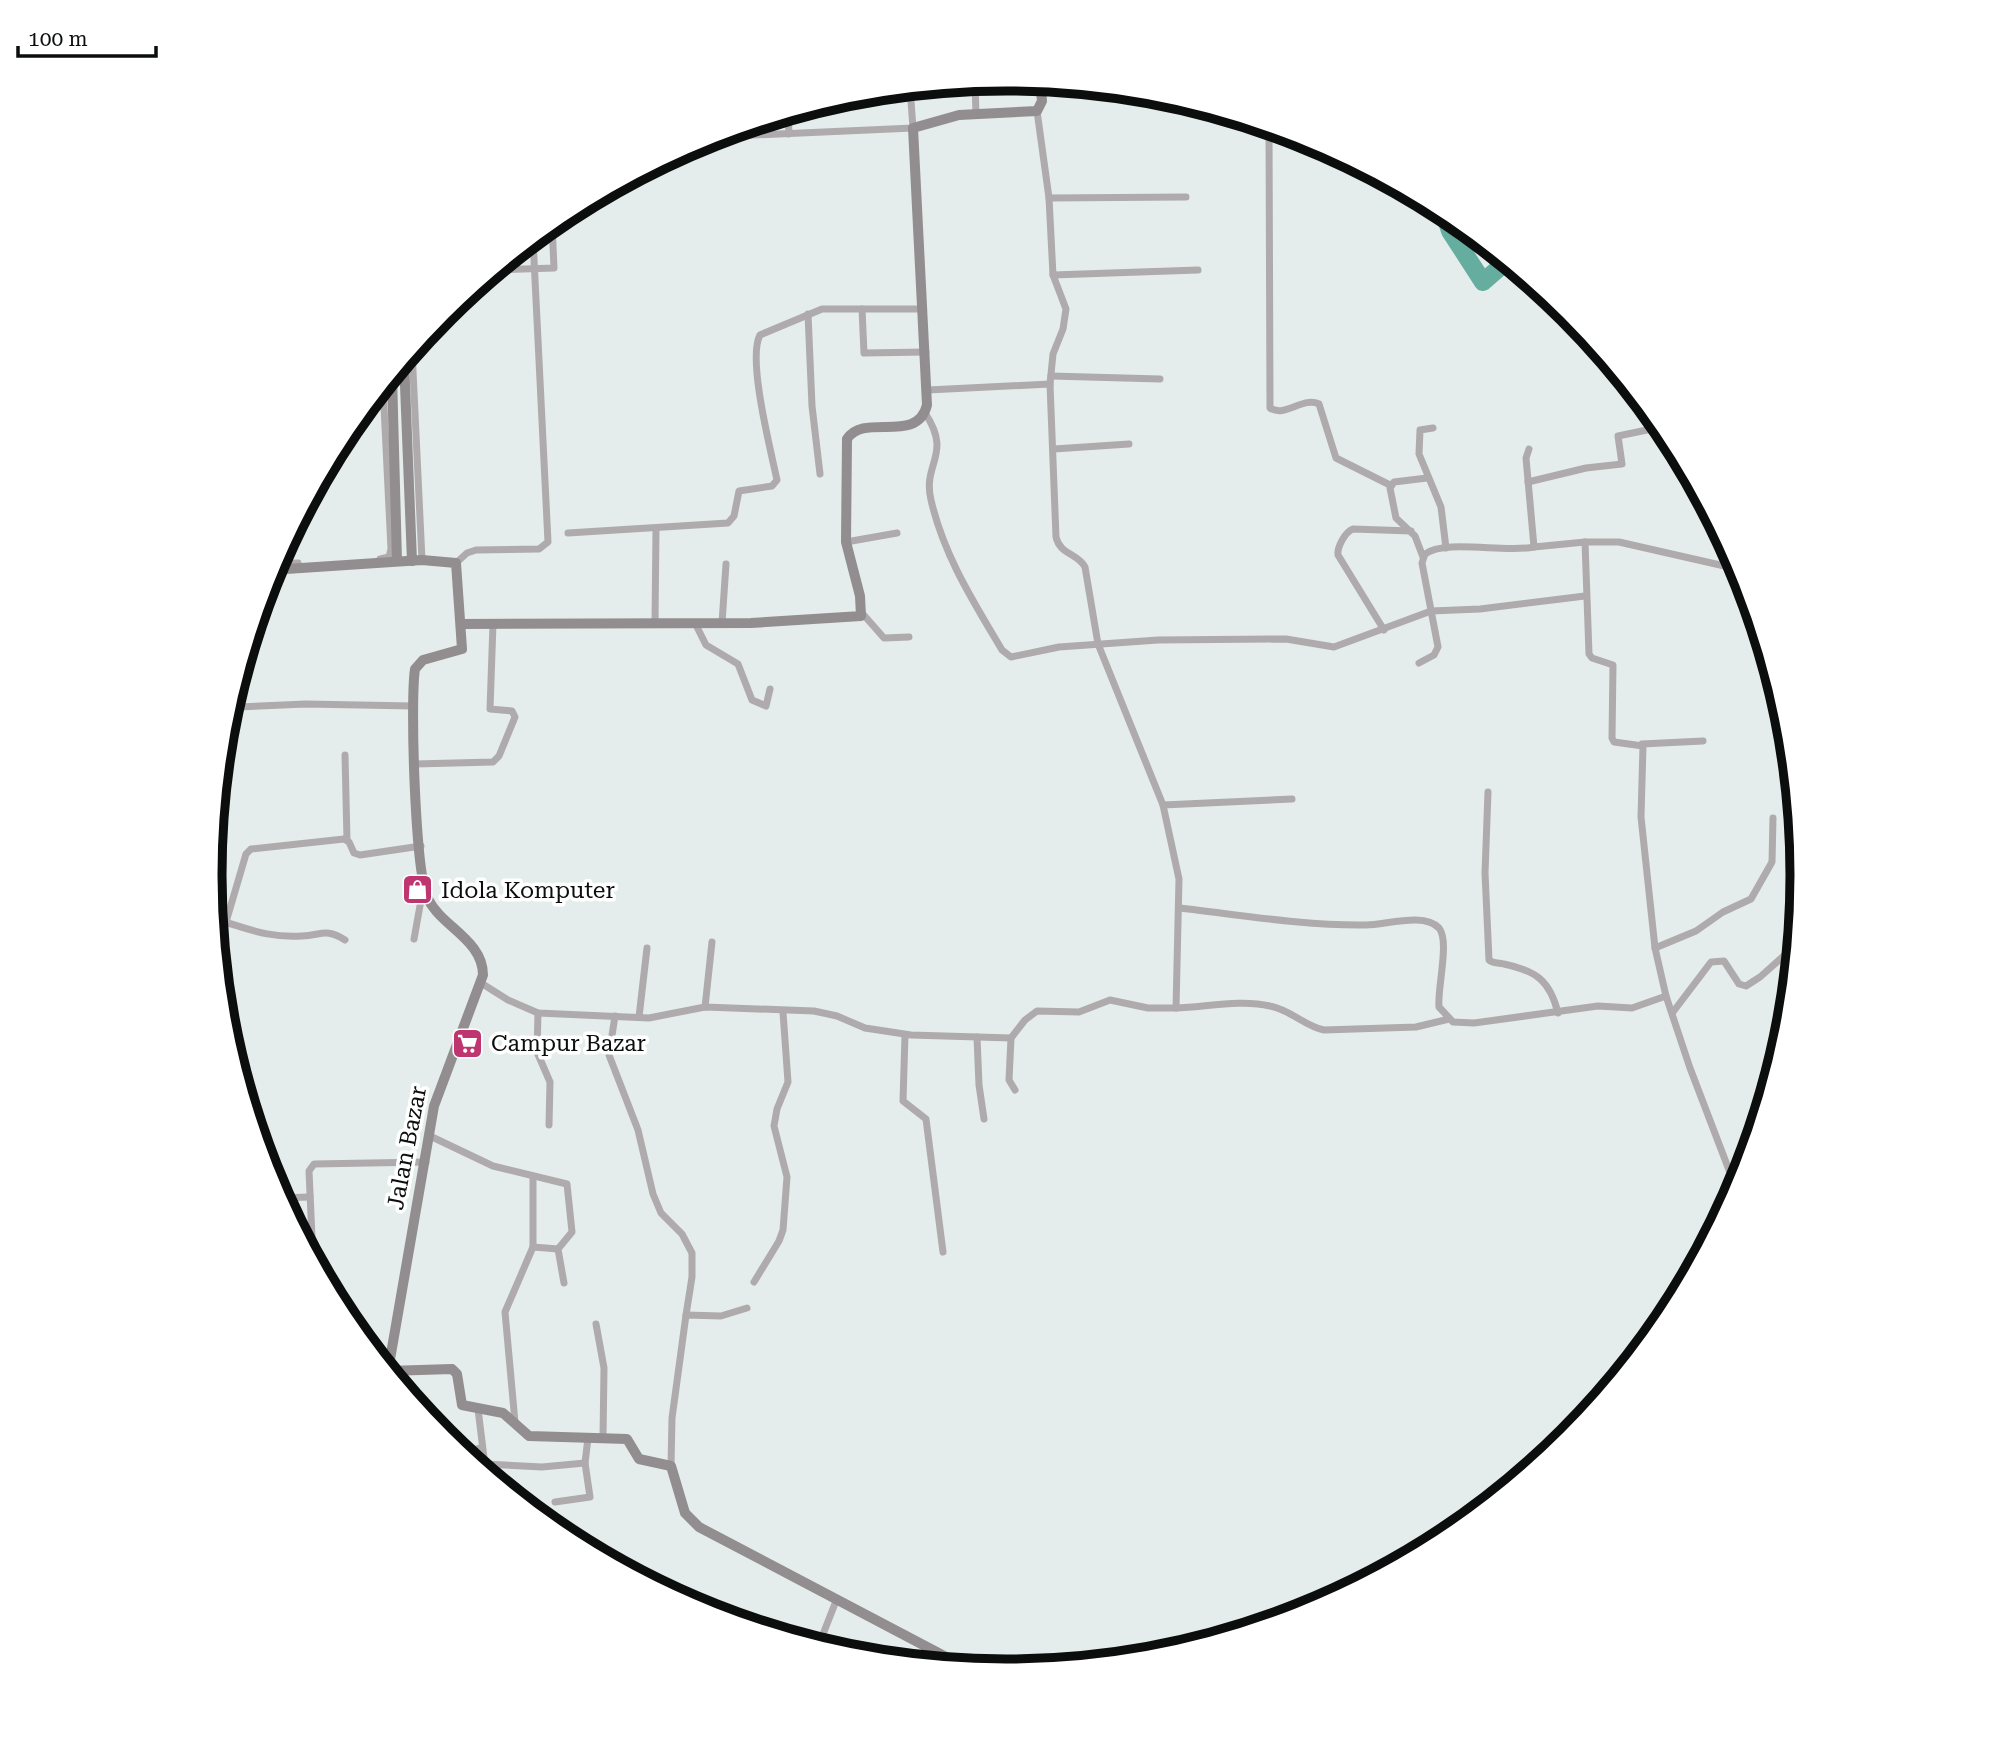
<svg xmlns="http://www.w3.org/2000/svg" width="2013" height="1751" font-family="'Roboto Serif',serif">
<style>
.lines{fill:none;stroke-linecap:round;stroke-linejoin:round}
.river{stroke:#65ae9f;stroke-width:18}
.street{stroke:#afabad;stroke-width:7}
.secondary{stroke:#928d8e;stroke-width:10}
.labels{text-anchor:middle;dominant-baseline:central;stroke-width:7;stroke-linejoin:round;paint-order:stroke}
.poi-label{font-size:23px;fill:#0b0e0d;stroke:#fff;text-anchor:start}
.street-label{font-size:23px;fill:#0b0e0d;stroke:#fff}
.rim{fill:none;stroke:#0b0e0d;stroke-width:9}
</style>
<rect width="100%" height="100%" fill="#e4edeb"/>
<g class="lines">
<!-- river -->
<polyline class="river" points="1443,210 1450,231 1483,282 1507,261"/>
<!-- street -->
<g class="street">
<polyline points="975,82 976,114"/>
<polyline points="788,113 789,134"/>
<path d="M1269 127 1270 408C1285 418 1303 396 1319 404L1336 458 1390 485"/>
<polyline points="710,137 913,128 910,88"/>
<polyline points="1049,198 1186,197"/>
<polyline points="494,270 554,268 552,223"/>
<polyline points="1053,275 1198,270"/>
<polyline points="862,309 864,353 926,352"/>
<polyline points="808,314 812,406 820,474"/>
<polyline points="412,350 422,560"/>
<polyline points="1051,376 1160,379"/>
<polyline points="928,390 1050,384"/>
<path d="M925 413C953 455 922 463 931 500 944 556 973 601 1002 650L1011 657 1059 647 1158 640 1286 639 1334 647 1431 611 1480 609 1585 596"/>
<polyline points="1433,428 1420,430 1419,454 1441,507 1446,548"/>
<polyline points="1054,449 1129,444"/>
<polyline points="1528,482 1586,468 1622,464 1618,436 1647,430"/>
<path d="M568 533 728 523 734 516 739 491 772 486 777 480C771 451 747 359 760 335L822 309H922"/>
<polyline points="846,542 897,533"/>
<polyline points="1585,542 1589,654 1592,658 1613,665 1612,738 1614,742 1643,746 1641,817 1655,948 1666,996 1690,1068 1737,1191"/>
<polyline points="1534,547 1585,542 1619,542 1742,570"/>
<polyline points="1423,557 1415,536 1396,518 1390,488 1394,482 1427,478"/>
<polyline points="380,559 389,557 391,549 383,386"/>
<polyline points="456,563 467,553 476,550 539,549 548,542 533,239"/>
<polyline points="274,564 298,563"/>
<polyline points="862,613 884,638 909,637"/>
<polyline points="655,622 656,529"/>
<polyline points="695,623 706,645 738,664 752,700 766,706 770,689"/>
<polyline points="722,623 726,564"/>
<path d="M1384 630 1338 555C1337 547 1345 532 1353 529L1411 531"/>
<path d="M1419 663 1434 655 1438 647 1422 563 1425 554C1445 539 1505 553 1534 547L1526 458 1529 449"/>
<polyline points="231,700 238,707 306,704 413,706"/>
<polyline points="1642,744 1703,741"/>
<polyline points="345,755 347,840"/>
<polyline points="415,764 493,762 499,756 515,717 512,711 490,709 493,624"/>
<path d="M1488 792 1485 873 1489 960C1494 964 1497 962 1504 964 1537 971 1550 981 1558 1013"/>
<polyline points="1163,805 1292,799"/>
<path d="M1180 908C1241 915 1305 926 1366 925 1386 925 1424 912 1439 928 1450 941 1437 989 1439 1007L1453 1022 1474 1023 1598 1006 1632 1008 1666 996"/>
<path d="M214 919C248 928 265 938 302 936 322 935 326 928 345 940"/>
<polyline points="226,922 246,854 251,849 344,839 349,842 354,853 360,855 421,846"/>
<polyline points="414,939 423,889"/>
<polyline points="1655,948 1696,931 1723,912 1751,899 1772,862 1773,818"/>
<path d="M481 983 508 1000 538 1013 649 1018 705 1007 814 1011 837 1016 865 1028 911 1035 1011 1038 1025 1020 1037 1011 1079 1012 1110 1000 1148 1008H1176L1179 879 1163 805 1098 644 1085 567C1078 553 1060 555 1056 537L1050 384 1053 354 1063 329 1066 309 1053 275 1049 198 1037 111"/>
<polyline points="705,1007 712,942"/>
<path d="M1176 1008C1206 1007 1241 999 1270 1006 1291 1010 1306 1027 1324 1030L1416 1027 1449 1019"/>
<polyline points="1673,1012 1711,962 1724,961 1739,984 1746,986 1760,977 1796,945"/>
<polyline points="538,1013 537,1052 550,1082 549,1125"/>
<polyline points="615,1016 609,1055 638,1130 653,1194 661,1213 682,1234 692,1253 692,1277 686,1315"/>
<polyline points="639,1017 647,948"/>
<polyline points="905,1035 903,1101 926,1119 943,1252"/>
<polyline points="977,1037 979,1085 984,1119"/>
<polyline points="1011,1038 1009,1080 1015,1090"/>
<polyline points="430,1136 493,1166 567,1184 572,1232 558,1249 564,1283"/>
<polyline points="280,1198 310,1197"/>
<polyline points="533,1247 558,1249"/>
<polyline points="313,1259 309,1171 314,1164 426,1162"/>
<polyline points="754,1282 779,1241 783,1230 787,1177 774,1126 777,1109 788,1082 783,1012"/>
<polyline points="596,1324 604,1368 603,1438"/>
<polyline points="478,1409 486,1474"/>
<polyline points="515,1422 505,1312 533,1247 533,1178"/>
<polyline points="461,1453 481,1448"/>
<polyline points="484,1464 542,1467 585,1463"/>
<polyline points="671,1466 672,1418 686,1315 721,1316 747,1308"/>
<polyline points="555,1502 590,1497 585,1463 588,1438"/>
<polyline points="818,1647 836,1601"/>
</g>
<!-- secondary -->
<g class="secondary">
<polyline points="404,360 412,561"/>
<polyline points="392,375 397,561"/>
<path d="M271 570 422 560 456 563 462 649 423 660 415 669C410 701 415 873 428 899 442 927 483 940 483 975L434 1106 388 1371"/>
<path d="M462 624 751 623 861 616 860 596 846 542 847 439C864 412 917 445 927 405L913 128 959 115 1037 111 1042 101 1040 82"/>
<polyline points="388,1371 452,1369 457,1374 462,1405 503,1413 529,1436 627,1439 639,1459 671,1466 685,1513 699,1527 967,1668"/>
</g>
</g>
<!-- icons -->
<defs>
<symbol id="shop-square" viewBox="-11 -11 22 22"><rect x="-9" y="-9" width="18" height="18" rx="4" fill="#bf3570" stroke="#fff"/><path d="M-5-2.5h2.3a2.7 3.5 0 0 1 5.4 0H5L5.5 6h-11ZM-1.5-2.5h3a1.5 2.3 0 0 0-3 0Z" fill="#fff"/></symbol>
<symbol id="supermarket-square" viewBox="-11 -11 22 22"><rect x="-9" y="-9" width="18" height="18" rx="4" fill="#bf3570" stroke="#fff"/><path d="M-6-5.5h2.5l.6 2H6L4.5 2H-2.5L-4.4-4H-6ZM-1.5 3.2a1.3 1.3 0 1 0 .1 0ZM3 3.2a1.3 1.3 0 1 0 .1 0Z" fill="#fff"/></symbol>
</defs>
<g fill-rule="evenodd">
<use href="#shop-square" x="400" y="872" width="35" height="35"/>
<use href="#supermarket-square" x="450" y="1026" width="35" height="35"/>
</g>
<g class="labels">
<!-- poi labels -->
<g class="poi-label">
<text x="441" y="890">Idola Komputer</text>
<text x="491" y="1043">Campur Bazar</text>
</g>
<!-- street labels -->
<g class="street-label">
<text transform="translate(407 1148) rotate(-79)">Jalan Bazar</text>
</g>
</g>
<!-- crop -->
<path d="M0 0H2013V1751H0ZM222 875a784 784 0 1 1 1568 0a784 784 0 1 1-1568 0Z" fill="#fff" fill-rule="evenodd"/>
<path class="rim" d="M222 875a784 784 0 1 1 1568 0a784 784 0 1 1-1568 0Z"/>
<!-- scale -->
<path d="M18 46v10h138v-10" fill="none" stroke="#0b0e0d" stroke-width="3.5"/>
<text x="28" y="46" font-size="21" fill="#0b0e0d" stroke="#ffffff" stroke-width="5" paint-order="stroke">100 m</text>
</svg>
